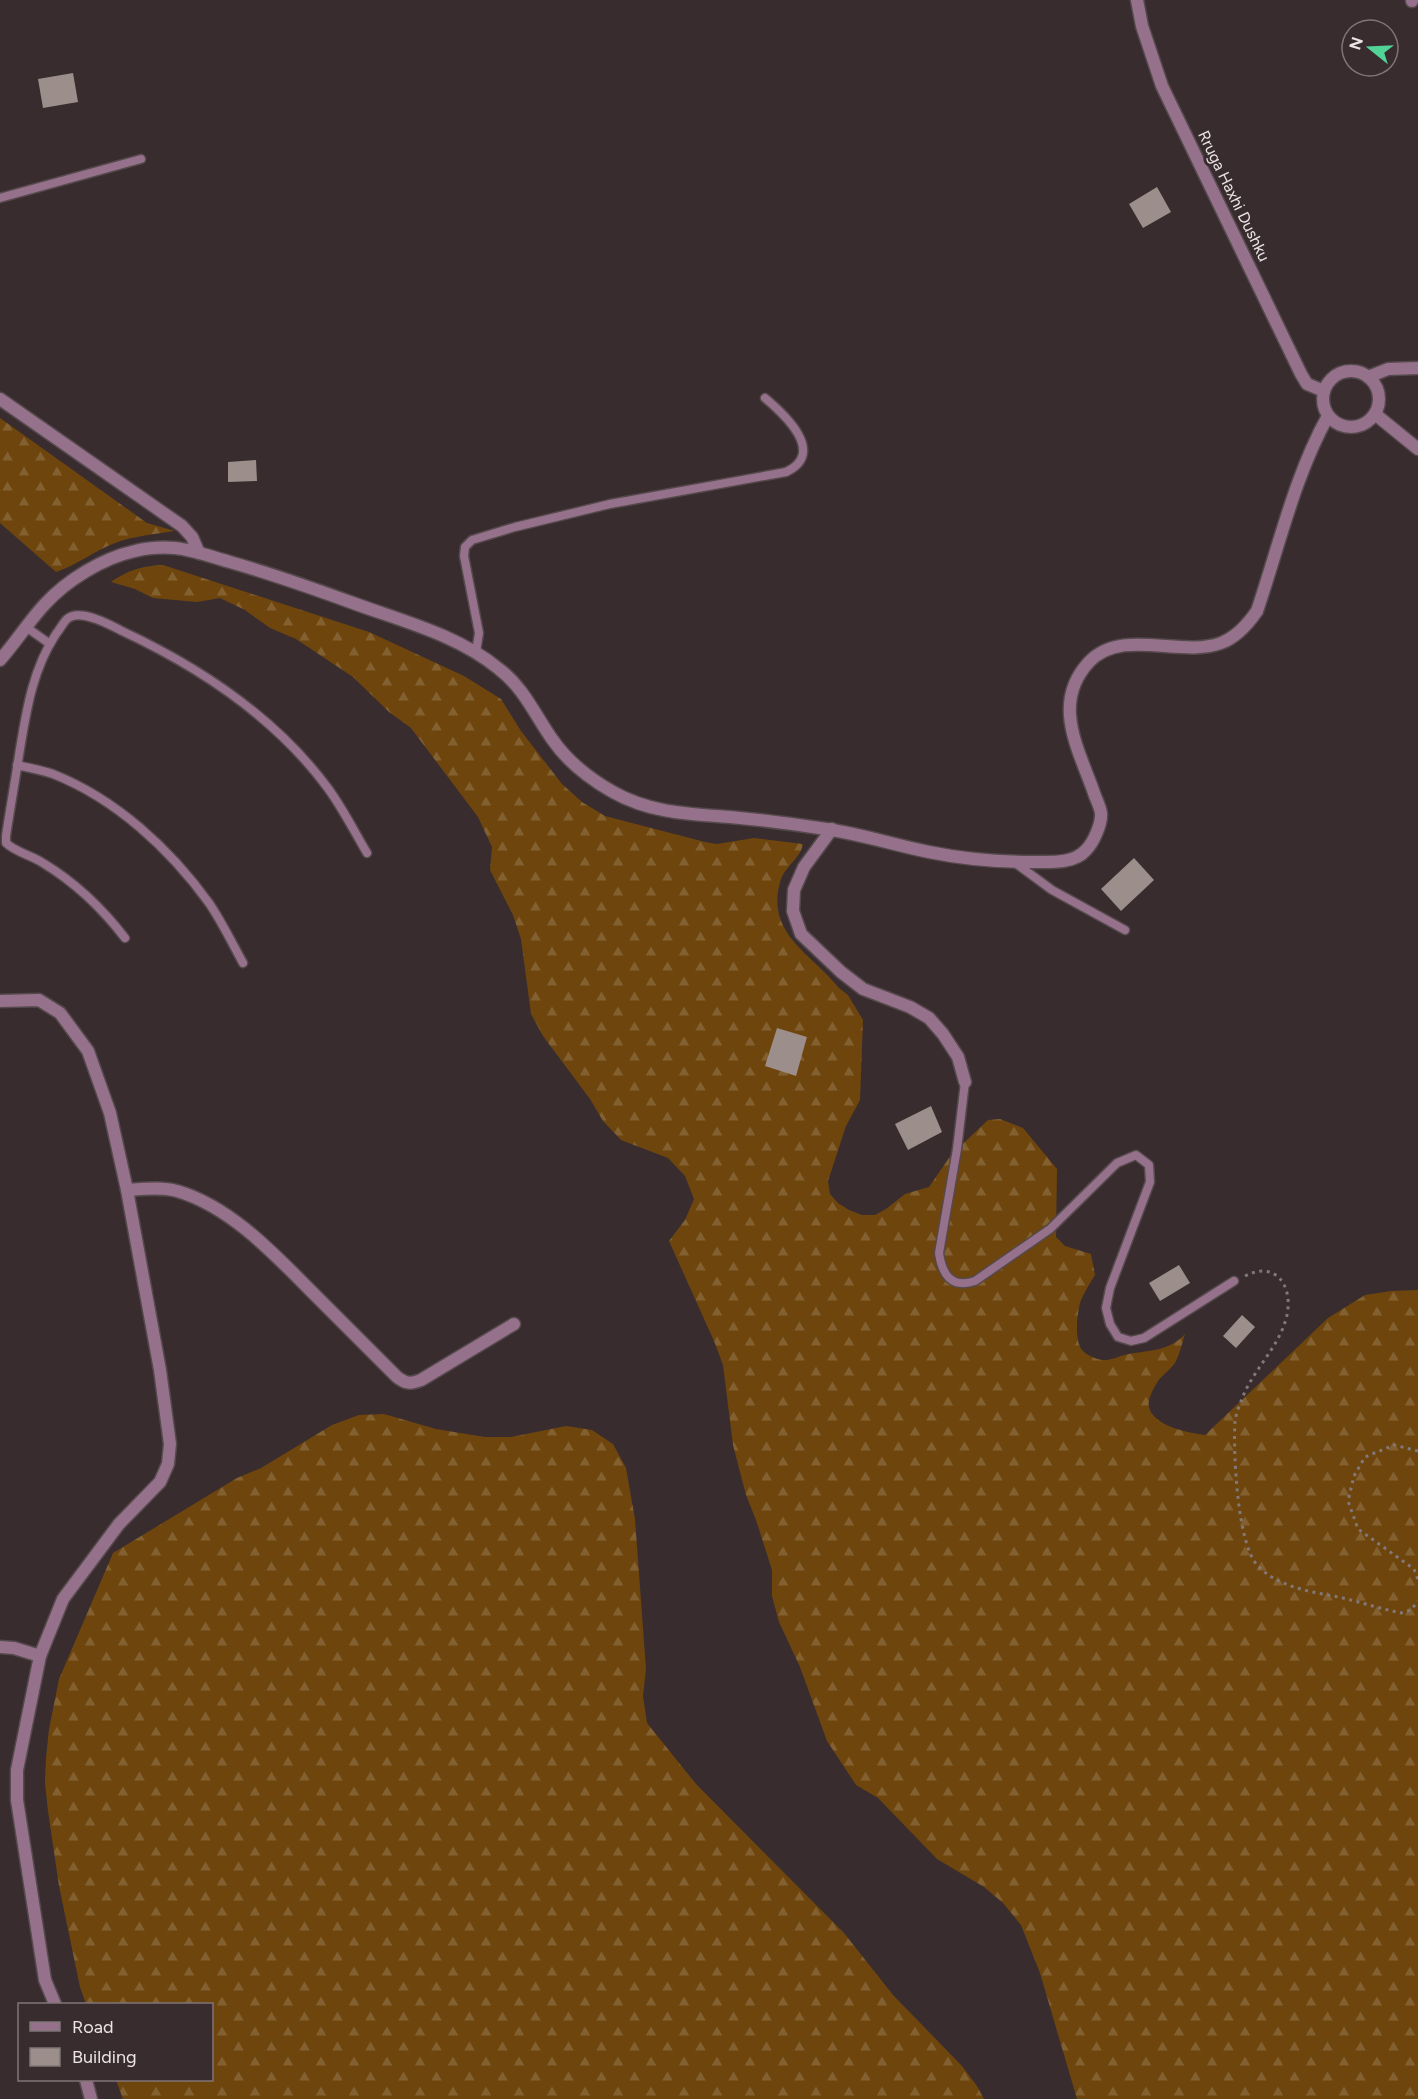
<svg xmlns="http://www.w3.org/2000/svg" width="1418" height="2099" font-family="Figtree,sans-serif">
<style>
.forest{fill:url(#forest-firs)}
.building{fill:#9c8e8a}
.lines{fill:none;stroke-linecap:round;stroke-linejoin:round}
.service-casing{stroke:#55494b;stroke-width:11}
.minor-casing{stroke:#55494b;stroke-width:15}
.tertiary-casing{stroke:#55494b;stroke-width:15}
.path{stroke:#82787a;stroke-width:3;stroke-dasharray:3 4.5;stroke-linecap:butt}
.service{stroke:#95718c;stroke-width:8}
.minor{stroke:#95718c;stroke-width:12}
.tertiary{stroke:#95718c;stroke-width:12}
.labels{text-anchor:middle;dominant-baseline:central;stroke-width:6;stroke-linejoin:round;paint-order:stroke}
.street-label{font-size:16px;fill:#ebe3e5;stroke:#382c2e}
</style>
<defs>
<pattern id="forest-firs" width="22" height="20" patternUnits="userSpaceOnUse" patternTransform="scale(1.5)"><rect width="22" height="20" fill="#6e450d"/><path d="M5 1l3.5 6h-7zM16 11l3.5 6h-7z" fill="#836030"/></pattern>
</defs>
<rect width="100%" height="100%" fill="#382c2e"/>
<!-- forest -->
<g class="forest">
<path d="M0 418 147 523 175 531C155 534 134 536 115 543 94 551 77 565 56 572L0 523Z"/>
<path d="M163 565 369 632 464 676 501 699 521 731 562 784 582 802 605 816 705 842 717 844 754 838 803 844C801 857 786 866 781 879 764 933 810 952 839 988L848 995 863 1020 860 1100 846 1126 828 1181 830 1194 838 1203 849 1210 862 1215H875L886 1209 905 1194 929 1187 951 1155 988 1120 1000 1119 1023 1128 1057 1169 1056 1237 1065 1246 1091 1254 1095 1275C1090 1283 1085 1291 1081 1300 1077 1311 1074 1340 1082 1350 1086 1355 1096 1359 1102 1360 1111 1361 1121 1355 1129 1354 1150 1350 1170 1351 1185 1334 1182 1343 1180 1353 1176 1361 1173 1368 1163 1374 1158 1381 1154 1388 1147 1399 1149 1407 1153 1426 1189 1433 1205 1435L1328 1318 1365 1295 1391 1291 1418 1290V2099H1077L1040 1973 1021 1925 1003 1903 984 1887 937 1859 878 1798 856 1785 827 1741 800 1667 779 1622 772 1596V1570L756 1520 746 1495 733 1445 723 1365 714 1341 669 1241 685 1220 694 1199 685 1176 668 1158 621 1140 603 1121 590 1099 543 1036 531 1014 521 939 513 915 490 870 492 847 478 817 411 728 389 712 353 677 296 639 270 628 245 610 220 598 197 602 153 598 135 589 111 582C129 570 141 566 163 565Z"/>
<polygon points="384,1414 436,1429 485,1437 511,1437 566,1426 592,1430 613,1444 626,1468 635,1519 646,1669 643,1696 647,1723 696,1784 844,1933 893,1995 962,2066 977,2086 984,2099 123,2099 116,2080 212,2080 212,2004 86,2004 80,1987 59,1886 48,1811 45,1783 46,1758 49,1729 59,1679 113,1553 237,1478 261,1468 332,1425 359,1415"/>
</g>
<!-- building -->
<g class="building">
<polygon points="73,73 78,102 43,108 38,79"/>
<polygon points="1157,187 1171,212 1143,228 1129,204"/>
<polygon points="256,460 257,481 228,482 228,462"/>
<polygon points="1134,858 1154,880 1121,911 1101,889"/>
<polygon points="777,1028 807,1037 796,1076 765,1066"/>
<polygon points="931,1106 942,1132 908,1150 895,1124"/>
<polygon points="1179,1265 1190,1283 1160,1301 1149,1283"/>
<polygon points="1242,1315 1255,1327 1236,1348 1223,1336"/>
</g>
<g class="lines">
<defs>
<g id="service">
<polyline points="0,198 141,159"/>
<polyline points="26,627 50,644"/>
<path d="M476 652 479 633 464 556 465 547 472 540 515 527 610 504 786 472C827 453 784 414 765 398"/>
<path d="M17 765C29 768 42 770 53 774 116 799 170 849 209 903 222 922 232 943 243 963"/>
<polyline points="1014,862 1052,890 1125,930"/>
<path d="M125 938C102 908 76 883 43 863 31 855 17 853 6 843V836C10 809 15 782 19 755 26 713 32 670 56 634 60 629 63 623 67 619 79 608 109 624 122 631 199 667 275 717 327 787 342 807 354 831 367 853"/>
<path d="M965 1082 957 1149 939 1253C942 1274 951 1289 975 1281L1050 1229 1117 1163 1136 1155 1149 1165 1150 1182 1110 1288 1106 1308 1110 1324 1118 1337 1131 1341 1144 1338 1234 1281"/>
</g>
<g id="minor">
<polyline points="1412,0 1412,1"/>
<polyline points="0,399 182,526 192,537 199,553"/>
<polyline points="1375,414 1418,449"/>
<polyline points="832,829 804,867 794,890 793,911 801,934 841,972 863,989 910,1007 929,1018 943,1034 958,1057 965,1082"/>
<polyline points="0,1001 39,1000 60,1013 88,1051 110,1113 127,1190 160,1370 170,1444 168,1464 160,1482 119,1524 63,1599 40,1656 17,1770 17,1800 45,1980 55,2004"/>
<path d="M127 1190C144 1189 161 1187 177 1191 232 1207 277 1257 316 1296 343 1323 370 1350 397 1377 406 1384 411 1384 421 1380L514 1324"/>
<polyline points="0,1647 14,1648 40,1656"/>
<polyline points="86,2080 91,2099"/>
</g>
<g id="tertiary">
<polyline points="1137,0 1142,26 1162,86 1301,374 1307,384 1324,391"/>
<circle cx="1351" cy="399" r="28"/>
<polyline points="1368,377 1388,369 1418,368"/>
<path d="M0 660C16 642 29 621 45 604 67 580 103 558 135 551 147 548 163 547 175 548 194 550 212 557 230 562 272 574 312 588 353 603 402 621 458 635 499 669 524 688 535 715 552 739 567 761 590 779 613 792 650 813 689 814 730 817 762 820 794 824 826 829 861 834 894 845 929 852 963 859 998 862 1033 862 1050 862 1074 864 1086 850 1094 842 1102 823 1101 813 1100 806 1095 797 1093 790 1077 746 1052 702 1089 662 1122 627 1181 658 1221 643 1237 637 1248 624 1257 611 1279 546 1295 475 1328 416"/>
</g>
</defs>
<!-- service casing -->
<use href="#service" class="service-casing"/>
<!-- minor casing -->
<use href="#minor" class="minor-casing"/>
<!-- tertiary casing -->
<use href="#tertiary" class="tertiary-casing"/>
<!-- path -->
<g class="path">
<path d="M1245 1276C1276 1260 1293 1286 1287 1315 1280 1347 1253 1369 1242 1399 1239 1406 1236 1414 1235 1421 1233 1450 1237 1548 1259 1567 1281 1589 1315 1592 1343 1598 1363 1603 1382 1609 1401 1613L1411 1610 1418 1601"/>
<polyline points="1418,1451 1394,1445 1365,1457 1354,1476 1348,1501 1358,1529 1414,1569 1418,1580"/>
</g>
<!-- service -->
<use href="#service" class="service"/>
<!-- minor -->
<use href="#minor" class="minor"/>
<!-- tertiary -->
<use href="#tertiary" class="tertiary"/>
</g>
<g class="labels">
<!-- street labels -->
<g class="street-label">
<text transform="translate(1234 196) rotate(64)">Rruga Haxhi Dushku</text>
</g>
</g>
<!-- legend -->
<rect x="18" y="2003" width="195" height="78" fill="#382c2e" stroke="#807577" stroke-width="1.5"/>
<rect x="30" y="2022" width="30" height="9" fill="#95718c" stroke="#807577" stroke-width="1.5"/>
<text x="72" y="2033" font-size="18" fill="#ebe3e5">Road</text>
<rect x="30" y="2048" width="30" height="18" fill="#9c8e8a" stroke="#807577" stroke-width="1.5"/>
<text x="72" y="2063" font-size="18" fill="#ebe3e5">Building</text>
<!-- north arrow -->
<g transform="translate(1370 48) rotate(288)"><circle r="28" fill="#382c2e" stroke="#807577" stroke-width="1.5"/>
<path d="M0-4.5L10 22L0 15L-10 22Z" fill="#52d397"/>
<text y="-9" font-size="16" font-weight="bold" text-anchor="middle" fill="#ebe3e5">N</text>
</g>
</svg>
